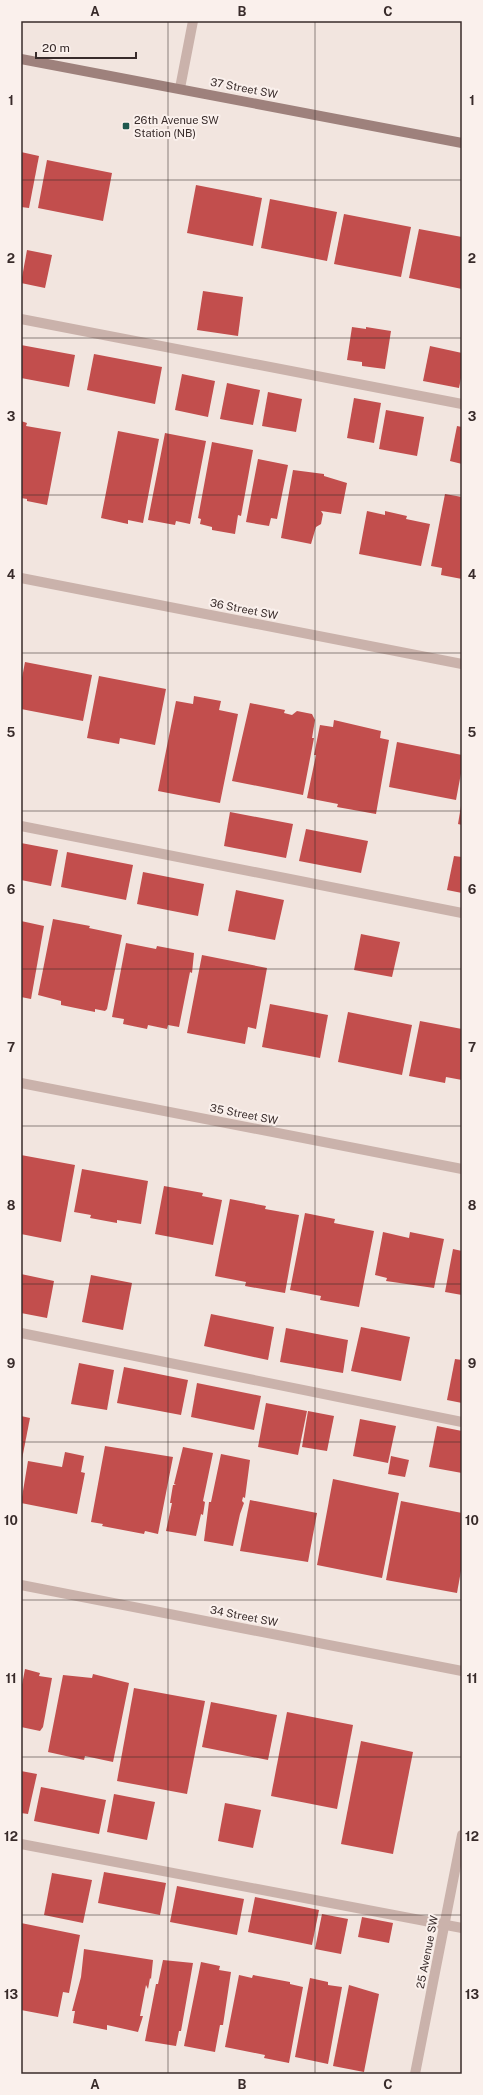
<svg xmlns="http://www.w3.org/2000/svg" width="483" height="2095" font-family="'Public Sans',sans-serif">
<style>
.building{fill:#c24e4d}
.lines{fill:none;stroke-linecap:round;stroke-linejoin:round}
.lane{stroke:#cab2ab;stroke-width:10}
.street{stroke:#cab2ab;stroke-width:10}
.secondary{stroke:#9e817c;stroke-width:10}
.grid{fill:none;stroke:#382b2a;stroke-width:1;stroke-opacity:0.55}
.poi-dot{fill:#20594f;stroke:#faf0ec;stroke-width:1.5}
.labels{text-anchor:middle;dominant-baseline:central;stroke-width:4;stroke-linejoin:round;paint-order:stroke}
.street-label{font-size:11px;fill:#382b2a;stroke:#faf0ec}
.poi-label{font-size:11px;fill:#382b2a;stroke:#faf0ec;text-anchor:start}
.neatline{fill:none;stroke:#382b2a;stroke-width:1.5}
.grid-label{font-size:13px;text-anchor:middle;font-weight:bold;fill:#382b2a}
</style>
<rect width="100%" height="100%" fill="#f2e5df"/>
<!-- building -->
<g class="building">
<polygon points="21,152 39,156 29,208 21,207"/>
<polygon points="47,160 112,173 103,221 38,208"/>
<polygon points="196,185 262,198 253,246 187,233"/>
<polygon points="270,199 337,212 327,261 261,248"/>
<polygon points="344,214 411,227 401,277 334,264"/>
<polygon points="419,229 462,237 462,289 409,278"/>
<polygon points="27,250 52,255 45,288 21,283"/>
<polygon points="203,291 243,297 238,336 197,330"/>
<polygon points="352,327 366,329 366,327 391,331 385,369 362,366 362,362 347,360"/>
<polygon points="21,345 75,355 69,387 21,378"/>
<polygon points="430,346 462,353 462,373 459,388 423,381"/>
<polygon points="94,354 162,367 155,404 87,390"/>
<polygon points="182,374 215,381 208,417 175,410"/>
<polygon points="227,383 260,390 253,425 220,419"/>
<polygon points="268,392 302,399 296,432 262,426"/>
<polygon points="354,398 381,403 374,443 347,438"/>
<polygon points="386,410 424,417 417,456 379,449"/>
<polygon points="21,421 27,423 26,426 61,432 47,505 27,501 27,499 21,498"/>
<polygon points="457,426 462,427 462,464 450,461"/>
<polygon points="118,431 159,439 143,523 128,520 128,524 101,518"/>
<polygon points="165,433 206,441 190,524 176,521 175,525 148,520"/>
<polygon points="212,442 253,450 241,516 238,515 235,534 212,530 212,527 200,524 201,519 198,518"/>
<polygon points="258,459 288,465 277,519 271,518 269,526 246,522"/>
<polygon points="293,470 324,474 324,476 347,483 341,514 321,511 323,514 321,524 316,527 311,544 281,538"/>
<polygon points="445,494 462,497 462,579 441,575 442,568 431,566"/>
<polygon points="367,511 385,515 385,511 407,516 406,519 430,524 421,566 359,554"/>
<polygon points="25,662 92,675 83,721 21,709 21,683"/>
<polygon points="99,676 166,689 155,745 120,738 119,744 87,738"/>
<polygon points="194,696 221,701 219,710 238,714 220,803 158,791 176,701 193,704"/>
<polygon points="250,703 285,710 284,713 292,715 297,711 312,714 315,720 312,738 314,738 303,795 232,781"/>
<polygon points="334,720 381,731 380,738 389,740 376,814 337,807 338,804 307,798 316,755 314,755 320,725 333,727"/>
<polygon points="397,742 462,755 462,768 456,800 389,787"/>
<polygon points="461,806 462,806 462,825 458,824"/>
<polygon points="230,812 293,824 286,858 224,846"/>
<polygon points="306,829 368,841 361,873 299,861"/>
<polygon points="21,843 58,850 51,886 21,880"/>
<polygon points="67,852 133,865 126,900 61,887"/>
<polygon points="454,856 462,857 462,893 447,890"/>
<polygon points="143,872 204,884 198,916 137,904"/>
<polygon points="236,890 284,900 275,940 228,931"/>
<polygon points="53,919 90,926 89,928 122,935 107,1009 105,1011 95,1009 95,1012 61,1005 61,1001 38,995"/>
<polygon points="21,921 44,926 31,999 21,997"/>
<polygon points="361,934 400,942 392,977 354,970"/>
<polygon points="126,943 156,949 157,946 194,953 192,973 190,972 179,1027 168,1025 167,1029 148,1025 147,1029 123,1024 124,1019 112,1017"/>
<polygon points="202,955 267,968 256,1029 248,1027 245,1044 187,1033"/>
<polygon points="270,1004 328,1015 320,1058 262,1047"/>
<polygon points="348,1012 412,1025 402,1075 338,1062"/>
<polygon points="420,1021 462,1029 462,1080 446,1077 445,1083 409,1076"/>
<polygon points="21,1155 75,1165 61,1242 21,1234"/>
<polygon points="82,1169 148,1181 141,1224 117,1220 117,1223 90,1218 91,1215 74,1212"/>
<polygon points="164,1186 203,1193 202,1196 222,1200 213,1245 155,1234"/>
<polygon points="230,1199 266,1206 265,1209 299,1215 285,1293 245,1286 246,1282 215,1276"/>
<polygon points="305,1213 335,1219 334,1223 374,1231 359,1307 320,1300 321,1296 290,1290"/>
<polygon points="383,1232 409,1238 410,1232 444,1239 434,1288 386,1281 387,1278 375,1275"/>
<polygon points="453,1249 462,1251 462,1295 445,1292"/>
<polygon points="21,1274 54,1281 47,1318 21,1313"/>
<polygon points="91,1275 132,1283 123,1330 82,1322"/>
<polygon points="211,1314 274,1327 268,1360 204,1346"/>
<polygon points="361,1327 410,1337 401,1381 351,1371"/>
<polygon points="286,1328 348,1340 343,1373 280,1362"/>
<polygon points="455,1359 462,1360 462,1403 447,1400"/>
<polygon points="79,1363 114,1370 107,1410 71,1404"/>
<polygon points="124,1367 188,1380 181,1415 117,1403"/>
<polygon points="197,1383 261,1396 254,1430 191,1417"/>
<polygon points="266,1403 307,1411 298,1455 258,1447"/>
<polygon points="308,1411 334,1416 327,1451 302,1447"/>
<polygon points="21,1416 30,1418 22,1459 21,1459"/>
<polygon points="360,1419 396,1426 388,1463 353,1456"/>
<polygon points="437,1426 462,1431 462,1473 429,1467"/>
<polygon points="105,1446 173,1457 158,1534 145,1531 144,1534 102,1526 103,1524 91,1522"/>
<polygon points="183,1447 213,1453 203,1501 205,1502 203,1515 201,1514 196,1536 166,1531 172,1503 170,1503 173,1485 176,1485 174,1484"/>
<polygon points="65,1452 84,1456 81,1472 85,1473 77,1514 21,1503 28,1461 62,1467"/>
<polygon points="221,1454 250,1460 245,1498 243,1497 242,1501 244,1503 240,1514 233,1546 204,1541 209,1502 211,1502"/>
<polygon points="391,1456 409,1460 405,1477 388,1474"/>
<polygon points="333,1479 399,1493 382,1578 317,1565"/>
<polygon points="250,1500 317,1513 308,1562 240,1551"/>
<polygon points="401,1501 462,1513 462,1565 457,1593 386,1580"/>
<polygon points="25,1669 40,1673 39,1676 52,1678 43,1727 40,1731 21,1727 21,1690"/>
<polygon points="93,1674 129,1683 113,1762 85,1756 84,1760 48,1752 63,1675 92,1678"/>
<polygon points="134,1688 205,1701 187,1794 117,1781"/>
<polygon points="211,1702 277,1715 268,1760 202,1747"/>
<polygon points="287,1712 353,1725 337,1809 271,1796"/>
<polygon points="361,1741 413,1752 393,1854 341,1844"/>
<polygon points="21,1771 37,1774 28,1814 21,1813"/>
<polygon points="41,1787 106,1800 99,1834 34,1821"/>
<polygon points="114,1794 155,1802 147,1840 107,1832"/>
<polygon points="225,1803 261,1810 253,1848 218,1841"/>
<polygon points="104,1872 166,1883 160,1915 98,1903"/>
<polygon points="52,1873 92,1880 83,1923 44,1915"/>
<polygon points="177,1886 244,1899 237,1935 170,1922"/>
<polygon points="255,1897 319,1910 312,1945 248,1932"/>
<polygon points="322,1914 348,1919 341,1954 315,1949"/>
<polygon points="362,1917 393,1923 389,1943 358,1937"/>
<polygon points="21,1923 80,1935 69,1993 63,1992 58,2017 21,2010"/>
<polygon points="84,1949 153,1960 151,1979 150,1978 148,1989 146,1985 140,2016 143,2016 138,2032 107,2025 107,2030 73,2023 75,2011 72,2011 81,1977"/>
<polygon points="163,1960 193,1963 181,2031 179,2031 176,2046 145,2041 156,1984 158,1984"/>
<polygon points="201,1962 220,1966 219,1970 231,1972 223,2025 220,2025 215,2052 184,2046"/>
<polygon points="239,1975 252,1978 253,1975 290,1982 290,1984 303,1987 289,2063 264,2058 265,2055 225,2047"/>
<polygon points="310,1978 328,1982 328,1985 342,1987 328,2064 295,2057"/>
<polygon points="349,1985 379,1994 364,2072 333,2066"/>
</g>
<g class="lines">
<!-- lane -->
<g class="lane">
<polyline points="180,88 193,21"/>
<polyline points="21,319 462,404"/>
<polyline points="21,826 462,913"/>
<polyline points="21,1333 462,1422"/>
<polyline points="21,1844 462,1928"/>
</g>
<!-- street -->
<g class="street">
<polyline points="21,578 462,664"/>
<polyline points="21,1083 462,1169"/>
<polyline points="21,1585 462,1671"/>
<polyline points="415,2074 462,1835"/>
</g>
<!-- secondary -->
<polyline class="secondary" points="21,59 462,143"/>
</g>
<!-- grid -->
<path class="grid" d="M168 21V2074M315 21V2074M21 180H462M21 338H462M21 495H462M21 653H462M21 811H462M21 969H462M21 1126H462M21 1284H462M21 1442H462M21 1600H462M21 1757H462M21 1915H462"/>
<!-- markers -->
<rect class="poi-dot" x="122" y="122" width="8" height="8" rx="2"/>
<g class="labels">
<!-- street labels -->
<g class="street-label">
<text transform="translate(244 88) rotate(11)">37 Street SW</text>
<text transform="translate(244 609) rotate(11)">36 Street SW</text>
<text transform="translate(244 1114) rotate(11)">35 Street SW</text>
<text transform="translate(244 1616) rotate(11)">34 Street SW</text>
<text transform="translate(427 1952) rotate(-79)">25 Avenue SW</text>
</g>
<!-- poi labels -->
<g class="poi-label">
<text x="134" y="120">26th Avenue SW<tspan x="134" dy="13">Station (NB)</tspan></text>
</g>
</g>
<!-- border -->
<rect width="483" height="2095" fill="none" stroke="#faf0ec" stroke-width="44"/>
<!-- scale -->
<path d="M36 52v6h100v-6" fill="none" stroke="#382b2a" stroke-width="2"/>
<text x="42" y="52" font-size="12" fill="#382b2a" stroke="#faf0ec" stroke-width="3" paint-order="stroke">20 m</text>
<rect x="22" y="22" width="439" height="2051" class="neatline"/>
<g class="grid-label">
<text x="95" y="16">A</text>
<text x="242" y="16">B</text>
<text x="388" y="16">C</text>
<text x="11" y="105">1</text>
<text x="472" y="105">1</text>
<text x="11" y="263">2</text>
<text x="472" y="263">2</text>
<text x="11" y="421">3</text>
<text x="472" y="421">3</text>
<text x="11" y="579">4</text>
<text x="472" y="579">4</text>
<text x="11" y="737">5</text>
<text x="472" y="737">5</text>
<text x="11" y="894">6</text>
<text x="472" y="894">6</text>
<text x="11" y="1052">7</text>
<text x="472" y="1052">7</text>
<text x="11" y="1210">8</text>
<text x="472" y="1210">8</text>
<text x="11" y="1368">9</text>
<text x="472" y="1368">9</text>
<text x="11" y="1525">10</text>
<text x="472" y="1525">10</text>
<text x="11" y="1683">11</text>
<text x="472" y="1683">11</text>
<text x="11" y="1841">12</text>
<text x="472" y="1841">12</text>
<text x="11" y="1999">13</text>
<text x="472" y="1999">13</text>
<text x="95" y="2089">A</text>
<text x="242" y="2089">B</text>
<text x="388" y="2089">C</text>
</g>
</svg>
